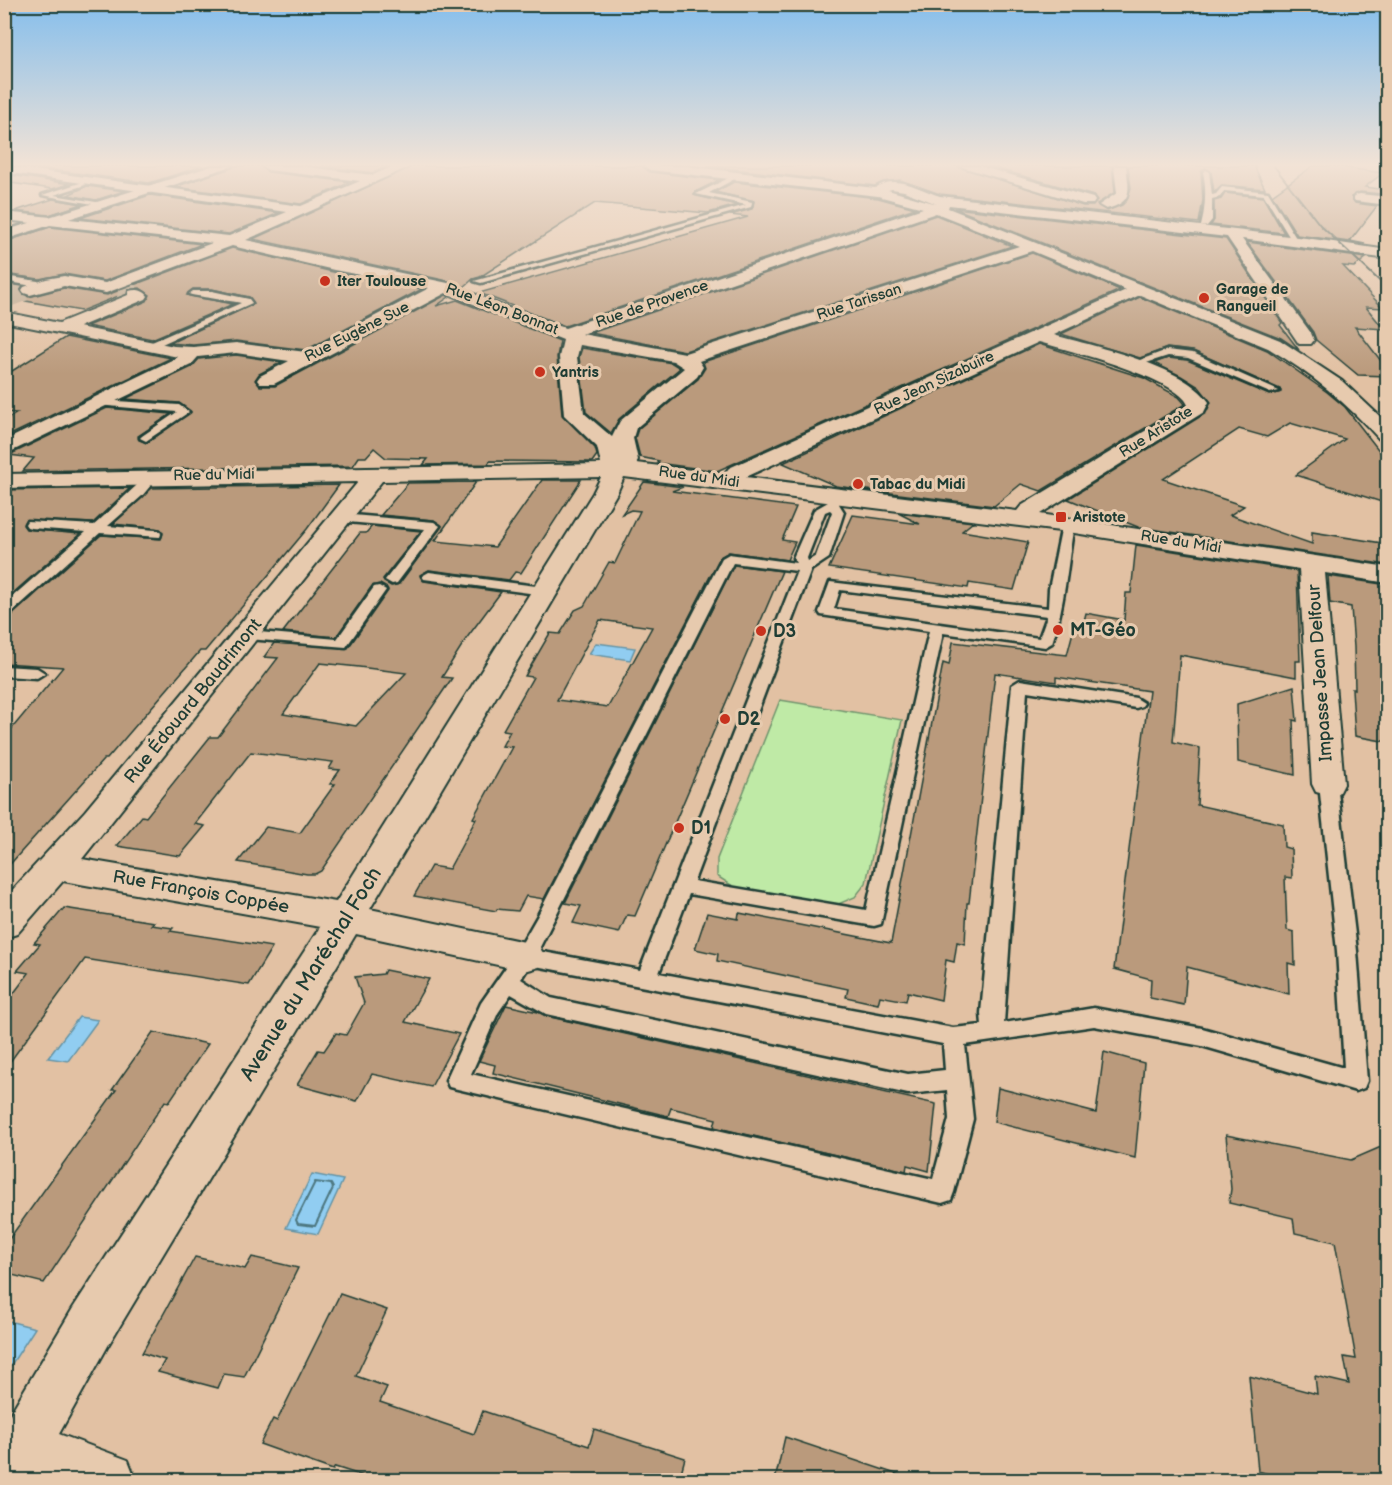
<svg xmlns="http://www.w3.org/2000/svg" width="1392" height="1485" font-family="'Balsamiq Sans',sans-serif">
<style>
.green{fill:#bfeaa6;stroke:#6f946d;stroke-width:1.5}
.water{fill:#91cdf1;stroke:#6393a5;stroke-width:1.5}
.lines{fill:none;stroke-linecap:round;stroke-linejoin:round}
.shore{stroke:#4d7780;stroke-width:2}
.building{fill:#ba9a7b;stroke:#1f3d34;stroke-width:1.5;fill-rule:evenodd}
.street-tunnel{stroke:#bba78d;stroke-width:18;stroke-dasharray:18 9;stroke-linecap:butt}
.lane-casing{stroke:#1f3d34;stroke-width:5}
.street-casing{stroke:#1f3d34;stroke-width:4}
.secondary-casing{stroke:#1f3d34;stroke-width:5}
.lane{fill:#e7caae;fill-rule:evenodd}
.street{fill:#e7caae;fill-rule:evenodd}
.secondary{fill:#e7caae;fill-rule:evenodd}
.rail{stroke:#1f3d34;stroke-width:2}
.poi-dot{fill:#c8321e;stroke:#e7caae;stroke-width:2}
.labels{text-anchor:middle;dominant-baseline:central;stroke-width:6;stroke-linejoin:round;paint-order:stroke}
.far-poi-label{font-size:15px;font-weight:bold;fill:#1f3d34;stroke:#e7caae;text-anchor:start}
.far-street-label{font-size:15px;fill:#1f3d34;stroke:#e7caae}
.poi-label{font-size:18px;font-weight:bold;fill:#1f3d34;stroke:#e7caae;text-anchor:start}
.street-label{font-size:18px;fill:#1f3d34;stroke:#e7caae}
.near-street-label{font-size:21px;fill:#1f3d34;stroke:#e7caae}
</style>
<rect width="100%" height="100%" fill="#e2c1a3"/>
<filter id="ink" filterUnits="userSpaceOnUse"><feTurbulence type="fractalNoise" baseFrequency=".0167" numOctaves="2"/><feDisplacementMap in="SourceGraphic" scale="12" xChannelSelector="R" yChannelSelector="G"/><feConvolveMatrix kernelMatrix="1 2 1 2 8 2 1 2 1" color-interpolation-filters="sRGB"/></filter>
<g filter="url(#ink)">
<!-- green -->
<polygon class="green" points="780,700 902,720 866,883 855,897 836,905 734,887 717,876 717,859"/>
<!-- water -->
<g class="water">
<polygon points="596,643 635,648 630,660 589,654"/>
<polygon points="79,1017 98,1020 68,1061 48,1058"/>
<polygon points="312,1174 343,1180 318,1234 286,1228"/>
<polygon points="5,1320 35,1328 11,1365 5,1363"/>
</g>
<g class="lines">
<!-- shore -->
<polygon class="shore" points="315,1182 331,1184 333,1188 315,1226 298,1224 296,1220"/>
</g>
<!-- building -->
<g class="building">
<polygon points="23,166 203,166 149,183"/>
<polygon points="234,166 260,166 268,172 351,182 301,204 175,187"/>
<polygon points="321,166 388,166 373,173"/>
<polygon points="413,166 642,166 650,172 719,180 695,192 694,195 737,205 708,213 595,203 480,277 473,279 464,287 448,281 253,239"/>
<polygon points="707,166 957,166 1083,206 1093,206 1097,200 1094,196 988,166 1112,166 1115,192 1097,204 1107,211 1122,205 1127,200 1131,188 1128,166 1254,166 1265,189 1222,185 1214,192 1211,172 1205,168 1201,172 1203,200 1199,223 940,194 900,180 883,182 875,186"/>
<polygon points="1313,166 1333,166 1383,173 1365,187 1387,190 1382,194 1360,192 1351,197 1355,203 1377,206 1350,241 1365,244 1297,235 1272,195"/>
<polygon points="4,174 70,184 52,189 4,182"/>
<polygon points="734,182 878,198 915,208 565,326 479,293 748,217 730,215 752,209 754,201 715,192"/>
<polygon points="87,186 124,191 96,200 68,195"/>
<polygon points="1225,193 1263,197 1284,233 1211,225 1214,220 1214,201 1221,199"/>
<polygon points="150,195 279,213 229,234 80,218"/>
<polygon points="53,199 82,204 49,215 15,211"/>
<polygon points="954,208 1226,239 1282,323 1280,325 1299,350 1281,338"/>
<polygon points="936,215 1012,246 685,351 591,333"/>
<polygon points="50,227 202,244 105,281 64,274 39,279 4,274 4,242"/>
<polygon points="1247,242 1366,258 1354,267 1343,266 1383,308 1366,307 1384,329 1355,327 1388,370 1388,376 1358,375 1316,340 1313,332"/>
<polygon points="232,248 333,272 422,289 306,350 236,341 193,345 170,343 254,304 249,297 212,289 193,289 187,295 233,304 152,339 87,326 147,301 150,295 140,288 129,289 126,293 81,311 4,297 4,283 22,286 20,291 22,294 29,297 64,288 107,295"/>
<polygon points="1032,253 1120,290 717,471 657,463 659,461 640,457 635,438 638,429 698,379 705,368 703,362"/>
<polygon points="446,295 449,297 436,306 457,300 560,341 557,357 562,415 595,448 597,455 592,462 490,461 488,464 423,465 428,459 386,458 374,448 366,457 359,457 353,466 23,471 34,458 9,455 107,408 171,414 138,436 139,440 147,443 191,412 179,403 125,399 192,367 199,359 236,355 282,362 259,374 255,380 260,386 275,386"/>
<polygon points="1140,297 1267,350 1327,392 1345,407 1388,462 1388,504 1296,475 1345,439 1290,423 1267,437 1239,429 1163,479 1244,506 1230,515 1312,544 1312,532 1388,544 1388,565 1138,527 1068,499 1206,413 1211,402 1199,387 1181,376 1154,363 1168,358 1187,360 1269,395 1281,392 1280,389 1193,351 1167,348 1140,358 1061,334"/>
<polygon points="66,337 171,358 4,438 4,421 17,413 4,412 4,376"/>
<polygon points="1039,344 1144,378 1179,397 1185,404 1041,491 1021,484 994,506 836,486 783,463"/>
<polygon points="582,348 672,363 680,368 619,419 611,433 586,412 579,357"/>
<path d="M542 480H581L521 573 515 572 509 580 429 570 420 575 424 581 501 592 466 639 442 677 452 678 321 871 315 874H307L238 862 266 827 300 833 335 784H330L340 770 329 769 333 762 251 752 195 824 205 826 180 856 117 846 142 816 146 817 210 737H218L278 658 264 657 274 643 348 648 388 591 387 588 380 584 372 586 336 637 283 632 360 533H366L372 526 421 531 383 579 384 582 391 586 399 584 442 526 434 520 381 515 408 483 476 482 435 541 495 547ZM320 663 359 667 406 673 356 726 283 714Z"/>
<path d="M644 482 683 487 672 491 796 507 782 540 795 542 787 560 729 552 720 557 544 899 526 896 518 911 497 909 496 911 414 896 431 866 449 869 476 819 473 818 512 747 502 746 510 731 503 730 533 677 525 676 550 633 560 634 575 610 584 606 609 562 615 563 640 511 631 510 622 514ZM600 620 652 627 608 707 557 700Z"/>
<polygon points="339,485 307,529 205,651 200,651 107,759 104,759 4,871 4,738 63,667 4,663 4,618 10,617 101,535 161,539 163,533 160,529 113,524 152,488"/>
<polygon points="130,488 93,523 25,520 23,525 26,529 80,534 4,601 4,494 7,490"/>
<polygon points="898,513 973,522 962,531 1028,542 1014,590 969,583 968,588 829,568 853,515 920,524"/>
<polygon points="1136,545 1297,571 1300,661 1296,661 1296,677 1180,655 1173,742 1200,748 1197,805 1283,824 1284,847 1291,849 1292,878 1285,877 1287,930 1294,932 1295,965 1288,963 1289,994 1187,967 1184,1005 1150,998 1151,979 1114,969 1149,691 1056,677 1056,682 995,673 969,903 967,903 965,944 957,942 954,962 946,960 941,1000 908,992 906,1001 880,996 878,1004 846,997 848,989 717,961 718,954 695,949 707,913 738,919 739,913 891,943 943,663 949,665 953,642 1067,655 1075,624 1083,625 1086,613 1124,620 1126,593 1131,593"/>
<polygon points="734,565 782,571 635,916 627,915 619,933 573,923 581,906 565,903"/>
<polygon points="1328,576 1388,585 1388,742 1355,736 1352,689 1355,689 1354,647 1351,607 1330,603"/>
<polygon points="1294,686 1297,721 1293,720 1295,775 1238,762 1237,704"/>
<polygon points="64,908 154,922 151,925 173,928 170,931 272,947 249,985 85,959 4,1070 4,1006 29,973 17,971 40,944 34,943"/>
<polygon points="385,970 429,979 405,1022 459,1034 431,1087 372,1074 357,1101 297,1085 318,1050 324,1051 336,1033 346,1035 364,1003 355,977 383,974"/>
<polygon points="506,1005 538,1012 546,1016 936,1104 929,1171 907,1165 906,1171 714,1127 716,1119 671,1108 668,1116 493,1073 495,1065 479,1061"/>
<polygon points="153,1032 208,1044 169,1102 165,1101 44,1283 4,1273 4,1246 116,1090 112,1090"/>
<polygon points="1104,1052 1144,1063 1135,1158 994,1122 998,1088 1096,1113"/>
<polygon points="1226,1135 1351,1160 1388,1144 1388,1480 1290,1480 1258,1471 1249,1376 1317,1394 1315,1376 1349,1384 1344,1357 1356,1359 1335,1242 1295,1233 1293,1218 1229,1203 1231,1189"/>
<polygon points="195,1257 245,1269 252,1257 298,1268 244,1377 224,1374 218,1388 158,1372 165,1360 142,1353"/>
<polygon points="340,1294 387,1310 356,1376 387,1387 380,1402 474,1434 483,1411 589,1446 594,1429 685,1458 679,1480 376,1480 335,1467 333,1470 260,1444 273,1419 277,1421"/>
<polygon points="785,1437 902,1476 901,1480 775,1480"/>
</g>
<g class="lines">
<!-- street-tunnel -->
<g class="street-tunnel">
<polyline points="118,291 135,294"/>
<polyline points="8,298 30,290"/>
</g>
<defs>
<g id="lane">
<path d="M1206 170 1209 172 1212 195 1216 194 1222 187 1268 192 1299 243H1293L1264 195 1224 191 1220 197 1212 199V220L1207 226H1201C1205 210 1207 190 1203 172Z"/>
<polygon points="735,175 740,176 709,193 752,202 751,207 481,283 474,281 746,205 696,194"/>
<polygon points="83,182 85,185 54,195 102,203 104,206 42,195"/>
<polygon points="1388,211 1388,219 1384,217"/>
<polygon points="4,276 38,281 42,284 38,287 4,281"/>
<path d="M212 291 249 299 252 303 151 349H145V345L241 303C232 301 193 296 189 294L193 291Z"/>
<polygon points="1167,350 1193,353 1279,391 1270,393 1188,358 1168,356 1134,367 1129,364"/>
<polygon points="101,400 179,405 189,412 146,441 140,438 142,436 177,412 97,405 96,403"/>
<path d="M153 472 157 474V478L142 496 108 526 155 530 160 531 161 534 160 537 100 533 9 615 4 616V604L86 532 31 528 27 527 25 524 27 521 94 525C104 517 146 475 153 472Z"/>
<path d="M836 492 842 496 839 504 844 512 829 558 811 570 694 881 866 910 929 631 821 615 819 612 830 582 1048 608 1049 589 1062 525 1064 522H1072L1074 525C1067 565 1065 605 1052 643L1045 647 943 633 881 924 874 926 689 894 659 973 953 1028 982 1025 981 1013 1012 685 1020 680 1136 698 1144 703 1142 706 1136 708 1027 691 1004 1023 1094 1008 1202 1028 1344 1068 1337 951 1319 784 1322 780H1334L1337 784 1357 951 1367 1081 1364 1088 1356 1091 1202 1046 1094 1026 965 1045 973 1119 954 1192 951 1200 942 1203 449 1087 446 1080 481 1003 518 950 538 915 722 558 729 554 796 563 793 558 814 510 828 502 832 493ZM830 510 832 512 816 556 808 561 807 558 825 512ZM733 563 797 571 640 970 538 951ZM840 590 1047 616 1039 638 834 609ZM530 965 943 1044 945 1070 908 1074 551 998 521 979ZM511 994 546 1014 908 1094 947 1090 949 1119 933 1179 471 1074 498 1013Z"/>
<polygon points="341,514 434,522 440,526 397,583 392,584 385,580 425,529 337,521 335,518"/>
<polygon points="429,572 544,587 551,591 544,595 424,579 422,576"/>
<polygon points="379,586 386,590 346,647 248,639 241,635 248,631 337,639 374,587"/>
<polygon points="4,666 37,668 45,673 37,678 4,676"/>
</g>
<g id="street">
<path d="M4 166 301 206 360 181 268 170 262 166H300L373 175 394 166H411L246 240 448 283 503 306 565 328 923 208 878 196 650 170 644 166H685L875 188C896 173 920 190 940 196L1306 238 1388 250V259L1242 239 1311 333 1314 340 1311 344H1299L1227 237 949 205 948 208 1280 340 1342 381 1388 424V443L1381 441C1348 404 1311 373 1268 348L1140 295 1054 335C1096 347 1184 365 1209 402L1204 412 1040 514 1388 567V583L1325 573 1344 784 1340 792 1328 795 1316 792 1312 784 1299 569 1068 532 624 477 617 493 370 909 539 945 544 956 539 967 525 971 356 934 109 1344 59 1434 128 1460 136 1480H4V1424L73 1308 320 927 63 881 17 934 4 938V899L85 811 358 482 4 488V474L601 464 597 447 564 415 559 357 563 340 446 293 274 384H260L257 380 260 376 289 361 236 353 198 357 191 365 4 455V441L178 357 4 322V312L59 323 128 295 129 291C136 289 144 290 148 296L146 299 79 327 174 346 193 347 236 343 306 352 429 288 334 270 232 246 106 293 64 286 30 295 24 293 22 290 24 287 46 279 64 276 105 283 212 243 4 220V212L229 236 287 212 4 172ZM892 189 904 191 937 204 888 190ZM936 213 1019 246 685 353 582 334ZM1032 251 1126 290 729 468 724 474 636 463 638 460 633 438 636 428 697 377 703 367 699 361ZM1039 342C1067 350 1180 379 1188 405L1021 506 1017 511 746 477ZM580 345 673 361 684 368 620 421 612 437 584 413 577 357ZM601 477 593 493 336 902 82 859 382 481Z"/>
<polygon points="959,166 979,166 1093,198 1095,201 1093,204 1083,204"/>
<path d="M1114 166H1126C1129 190 1134 202 1106 209L1099 205 1117 193Z"/>
<polygon points="1360,194 1388,197 1388,205 1355,201 1353,198 1355,195"/>
</g>
<polygon id="secondary" points="212,166 232,166 4,240 4,231"/>
</defs>
<!-- lane casing -->
<use href="#lane" class="lane-casing"/>
<!-- street casing -->
<use href="#street" class="street-casing"/>
<!-- secondary casing -->
<use href="#secondary" class="secondary-casing"/>
<!-- lane -->
<use href="#lane" class="lane"/>
<!-- street -->
<use href="#street" class="street"/>
<!-- secondary -->
<use href="#secondary" class="secondary"/>
<!-- rail -->
<polyline class="rail" points="1274,166 1320,225 1388,289"/>
</g>
</g>
<!-- sky -->
<linearGradient id="sky" x2="0" y2="1"><stop stop-color="#85beec"/><stop offset="0.44" stop-color="#f2e3d6"/><stop offset="1" stop-color="#f2e3d6" stop-opacity="0"/></linearGradient>
<rect width="1392" height="374" fill="url(#sky)"/>
<!-- markers -->
<g class="poi-dot">
<circle cx="325" cy="281" r="6"/>
<circle cx="1204" cy="298" r="6"/>
<circle cx="540" cy="372" r="6"/>
<circle cx="858" cy="484" r="6"/>
<rect x="1055" y="511" width="12" height="12" rx="3"/>
<circle cx="1058" cy="630" r="6"/>
<circle cx="761" cy="631" r="6"/>
<circle cx="725" cy="719" r="6"/>
<circle cx="679" cy="828" r="6"/>
</g>
<g class="labels">
<!-- far-poi labels -->
<g class="far-poi-label">
<text x="337" y="281">Iter Toulouse</text>
<text x="1216" y="289">Garage de<tspan x="1216" dy="17">Rangueil</tspan></text>
<text x="552" y="372">Yantris</text>
<text x="870" y="484">Tabac du Midi</text>
<text x="1073" y="517">Aristote</text>
</g>
<!-- far-street labels -->
<g class="far-street-label">
<text transform="translate(859 302) rotate(-18)">Rue Tarissan</text>
<text transform="translate(652 304) rotate(-19)">Rue de Provence</text>
<text transform="translate(502 309) rotate(21)">Rue Léon Bonnat</text>
<text transform="translate(357 332) rotate(-27)">Rue Eugène Sue</text>
<text transform="translate(934 383) rotate(-25)">Rue Jean Sizabuire</text>
<text transform="translate(1156 432) rotate(-32)">Rue Aristote</text>
<text transform="translate(214 475) rotate(-1)">Rue du Midi</text>
<text transform="translate(699 477) rotate(8)">Rue du Midi</text>
<text transform="translate(1181 542) rotate(9)">Rue du Midi</text>
</g>
<!-- poi labels -->
<g class="poi-label">
<text x="1070" y="630">MT-Géo</text>
<text x="773" y="631">D3</text>
<text x="737" y="719">D2</text>
<text x="691" y="828">D1</text>
</g>
<!-- street labels -->
<g class="street-label">
<text transform="translate(1320 673) rotate(-94)">Impasse Jean Delfour</text>
<text transform="translate(193 701) rotate(-51)">Rue Édouard Baudrimont</text>
<text transform="translate(201 892) rotate(10)">Rue François Coppée</text>
</g>
<!-- near-street labels -->
<g class="near-street-label">
<text transform="translate(311 974) rotate(-58)">Avenue du Maréchal Foch</text>
</g>
</g>
<!-- margin -->
<rect width="1392" height="1485" fill="none" stroke="#e7caae" stroke-width="24"/>
<rect x="12" y="12" width="1368" height="1461" fill="none" stroke="#1f3d34" stroke-width="2" filter="url(#ink)"/>
</svg>
